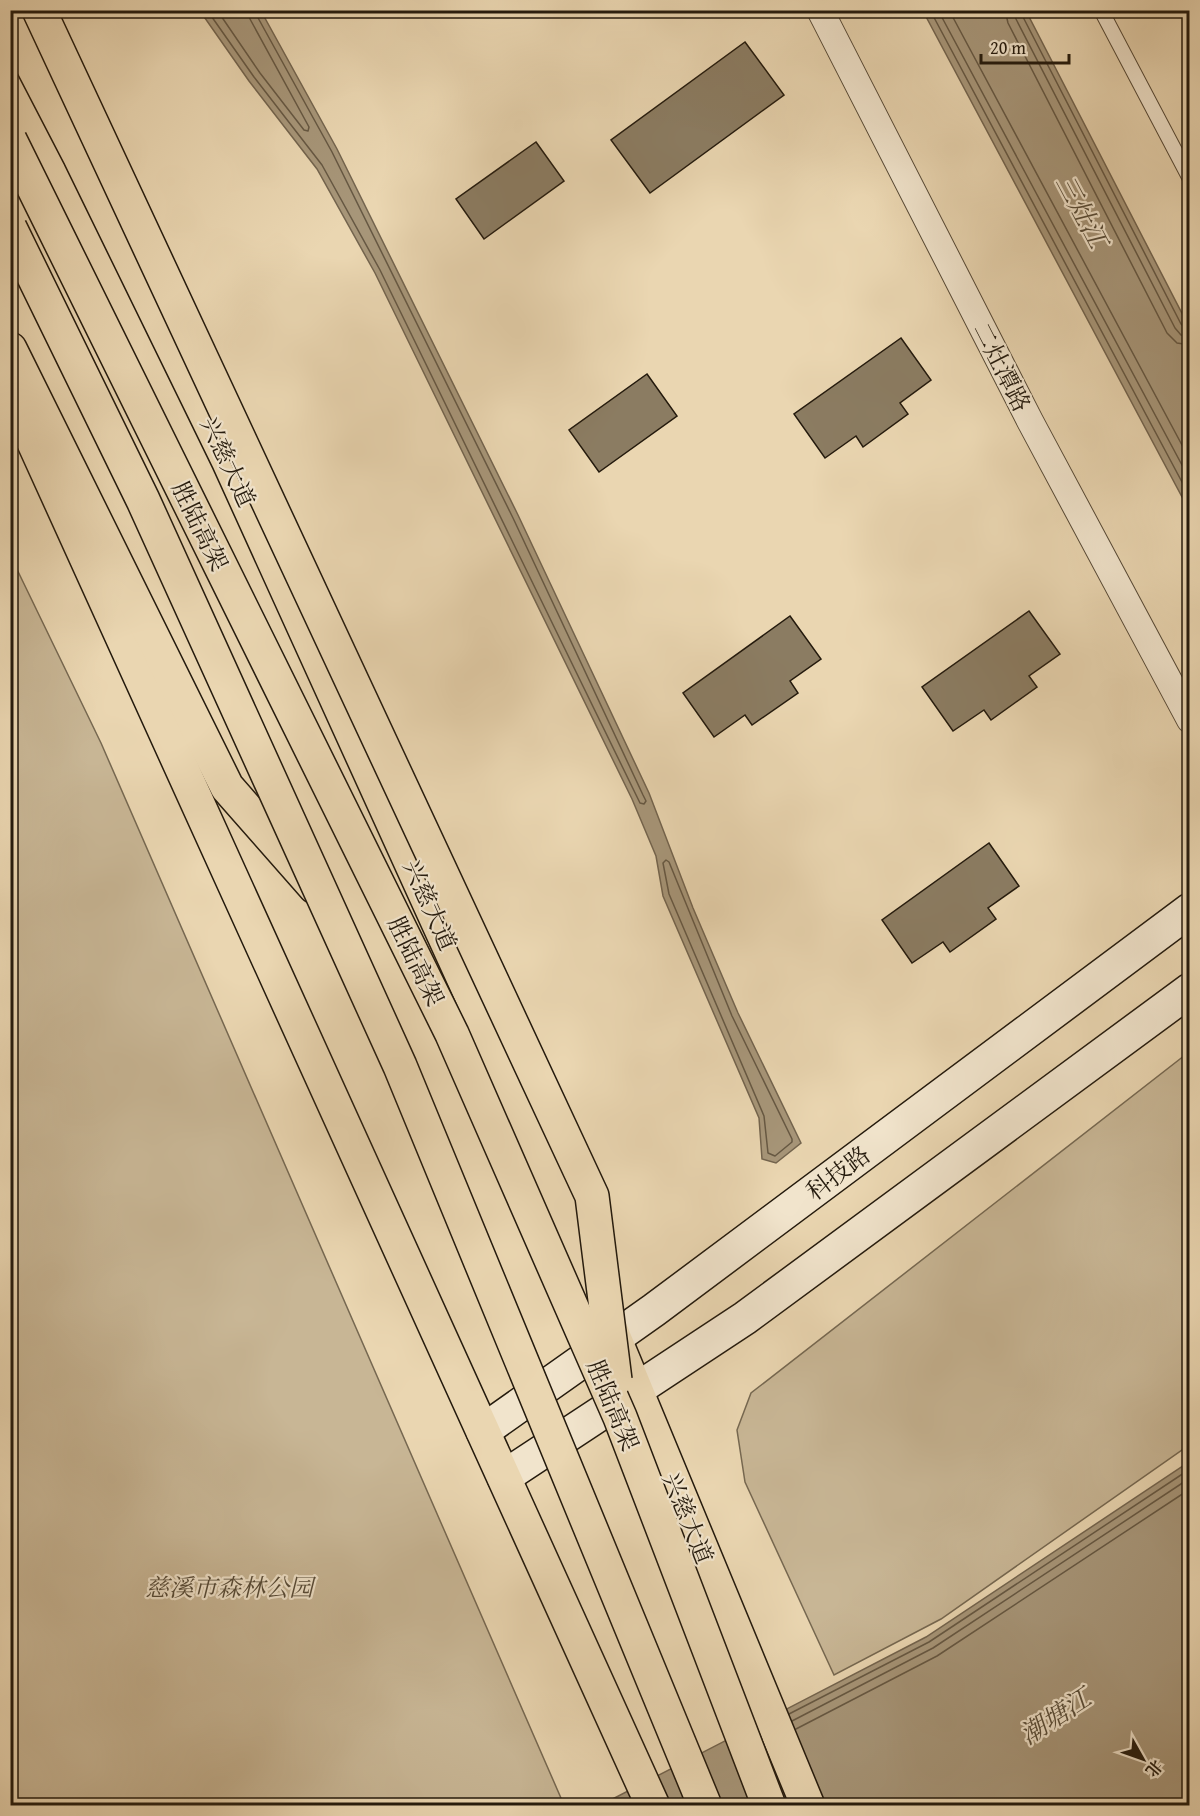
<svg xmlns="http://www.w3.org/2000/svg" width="1200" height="1816" font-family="'Gentium Book Plus','Noto Serif SC',serif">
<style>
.green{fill:#c8b695;stroke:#766851;stroke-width:1.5}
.water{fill:#a79679;stroke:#73644e;stroke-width:1.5}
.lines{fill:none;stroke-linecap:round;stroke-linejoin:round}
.shore{stroke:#665843;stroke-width:1.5}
.building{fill:#8b7c62;stroke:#241a0d;stroke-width:1.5}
.lane-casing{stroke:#564936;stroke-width:16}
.street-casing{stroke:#564936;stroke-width:28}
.secondary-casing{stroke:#241a0d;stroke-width:36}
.primary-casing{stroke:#241a0d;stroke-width:36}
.highway-casing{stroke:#241a0d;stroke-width:36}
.lane{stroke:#f1e4cc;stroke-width:14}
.street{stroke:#f1e4cc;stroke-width:26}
.secondary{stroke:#f1e4cc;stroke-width:33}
.primary{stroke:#ead6b1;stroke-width:33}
.highway{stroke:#ead6b1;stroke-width:33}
.highway-bridge-casing{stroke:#241a0d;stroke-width:36;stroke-linecap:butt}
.highway-bridge{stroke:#ead6b1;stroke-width:33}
.labels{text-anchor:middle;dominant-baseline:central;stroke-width:4.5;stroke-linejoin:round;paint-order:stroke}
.street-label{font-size:24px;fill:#241a0d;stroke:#f1e4cc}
.park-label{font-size:24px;font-style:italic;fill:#554936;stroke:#f1e4cc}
.water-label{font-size:26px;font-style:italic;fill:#584c38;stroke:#f1e4cc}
</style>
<rect width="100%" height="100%" fill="#ead6b1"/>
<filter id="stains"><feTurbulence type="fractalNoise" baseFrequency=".00333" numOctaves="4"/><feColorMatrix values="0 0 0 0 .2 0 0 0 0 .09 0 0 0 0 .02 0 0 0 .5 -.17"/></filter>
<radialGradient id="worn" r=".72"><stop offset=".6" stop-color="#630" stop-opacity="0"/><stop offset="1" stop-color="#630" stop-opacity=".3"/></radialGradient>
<!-- green -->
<g class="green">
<polygon points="11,557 101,743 564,1805 11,1805"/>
<polygon points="1189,1052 1189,1445 941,1619 834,1675 745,1482 737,1430 751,1393"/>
</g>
<!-- water -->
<g class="water">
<polygon points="200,11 261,11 337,149 518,515 649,793 693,908 738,1013 801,1143 776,1163 762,1159 759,1118 663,896 656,856 632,799 375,273 317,169 249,81"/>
<polygon points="923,11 1026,11 1189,327 1189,510"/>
<polygon points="1189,1462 1189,1805 599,1806 926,1637"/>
</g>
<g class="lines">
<!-- shore -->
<g class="shore">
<polyline points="207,10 254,77 322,165 380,270 640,803 644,804 646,801 643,795 513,518 332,152 257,16 256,10"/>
<polyline points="217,10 260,73 304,130 308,131 309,127 250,19 248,10"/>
<polyline points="930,10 1190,497"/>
<polyline points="938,10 1190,480"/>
<polyline points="949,10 1190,460"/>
<polyline points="1005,10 1008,23 1167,333 1177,343 1190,345"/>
<polyline points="1014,10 1016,19 1175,328 1181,335 1190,336"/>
<polyline points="1022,10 1022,15 1181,324 1185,328 1190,328"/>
<polygon points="666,860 669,862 732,1016 792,1139 792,1142 775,1156 768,1153 764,1116 669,894 663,863"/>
<polyline points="789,1714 929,1642 1190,1469"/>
<polyline points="792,1721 933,1648 1190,1478"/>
<polyline points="796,1729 937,1656 1190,1489"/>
</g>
</g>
<!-- building -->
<g class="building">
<polygon points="1130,10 1145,10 1136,17"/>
<polygon points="745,42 784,95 650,193 611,140"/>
<polygon points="536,142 564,181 484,239 456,199"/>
<polygon points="901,338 931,380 900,403 908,414 863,447 856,436 825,458 794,414"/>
<polygon points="647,374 677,416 599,472 569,430"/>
<polygon points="1029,611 1060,654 1029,676 1037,687 991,720 984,710 953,731 922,687"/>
<polygon points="790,616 821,659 790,681 798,693 752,725 745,715 714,737 683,693"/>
<polygon points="989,843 1019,886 988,908 996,919 950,952 943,942 912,963 882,920"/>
</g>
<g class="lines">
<defs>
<polyline id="lane" points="1101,10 1190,179"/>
<polyline id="street" points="820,10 1030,421 1190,720"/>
<g id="secondary">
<polyline points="483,1431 654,1310 1190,910"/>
<polyline points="504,1477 745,1318 1190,990"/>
</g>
<g id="primary">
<polyline points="10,22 80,157 228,460 486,1028 808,1806"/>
<polyline points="10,390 653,1806"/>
</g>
<polyline id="highway" points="10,349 227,787 315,887"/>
</defs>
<!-- lane casing -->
<use href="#lane" class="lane-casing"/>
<!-- street casing -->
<use href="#street" class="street-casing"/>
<!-- secondary casing -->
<use href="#secondary" class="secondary-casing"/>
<!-- primary casing -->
<use href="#primary" class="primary-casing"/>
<!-- highway casing -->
<use href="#highway" class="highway-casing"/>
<!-- lane -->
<use href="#lane" class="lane"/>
<!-- street -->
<use href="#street" class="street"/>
<!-- secondary -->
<use href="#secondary" class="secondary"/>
<!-- primary -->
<use href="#primary" class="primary"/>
<!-- highway -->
<use href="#highway" class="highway"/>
<defs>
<g id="highway-bridge">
<polyline points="39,10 592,1196 615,1380"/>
<polyline points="10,140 452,1034 620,1417 769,1806"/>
<polyline points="10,228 143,500 400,1066 705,1806"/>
</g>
</defs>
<!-- highway-bridge casing -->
<use href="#highway-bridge" class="highway-bridge-casing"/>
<!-- highway-bridge -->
<use href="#highway-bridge" class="highway-bridge"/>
</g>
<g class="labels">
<!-- street labels -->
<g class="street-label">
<text transform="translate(1002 367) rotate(63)">二灶潭路</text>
<text transform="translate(228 462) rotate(65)">兴慈大道</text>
<text transform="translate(200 526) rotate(64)">胜陆高架</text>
<text transform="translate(430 905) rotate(66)">兴慈大道</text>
<text transform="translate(416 961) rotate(64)">胜陆高架</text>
<text transform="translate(838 1173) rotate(-37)">科技路</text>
<text transform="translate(613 1405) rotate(67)">胜陆高架</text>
<text transform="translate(688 1518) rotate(68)">兴慈大道</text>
</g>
<!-- park labels -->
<g class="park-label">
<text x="229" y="1587">慈溪市森林公园</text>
</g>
<!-- water labels -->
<g class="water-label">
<text transform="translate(1082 211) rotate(62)">三灶江</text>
<text transform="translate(1055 1716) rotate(-33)">潮塘江</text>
</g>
</g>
<!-- margin -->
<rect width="1200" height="1816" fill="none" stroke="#ead6b1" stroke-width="36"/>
<rect x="12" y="12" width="1176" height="1792" fill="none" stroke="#241a0d" stroke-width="3"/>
<rect x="18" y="18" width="1164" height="1780" fill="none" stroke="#241a0d" stroke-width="1.5"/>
<!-- north arrow -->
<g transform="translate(1143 1759) rotate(130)" stroke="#f1e4cc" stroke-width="4.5" paint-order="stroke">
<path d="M0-4.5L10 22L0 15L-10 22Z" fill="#241a0d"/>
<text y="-9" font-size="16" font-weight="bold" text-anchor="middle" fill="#241a0d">北</text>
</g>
<!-- scale -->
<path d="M981 54v9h88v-9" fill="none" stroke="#241a0d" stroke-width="3"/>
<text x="990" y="54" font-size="18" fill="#241a0d" stroke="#f1e4cc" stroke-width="4.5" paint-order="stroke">20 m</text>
<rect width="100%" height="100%" filter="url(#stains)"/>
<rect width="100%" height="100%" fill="url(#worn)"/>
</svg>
